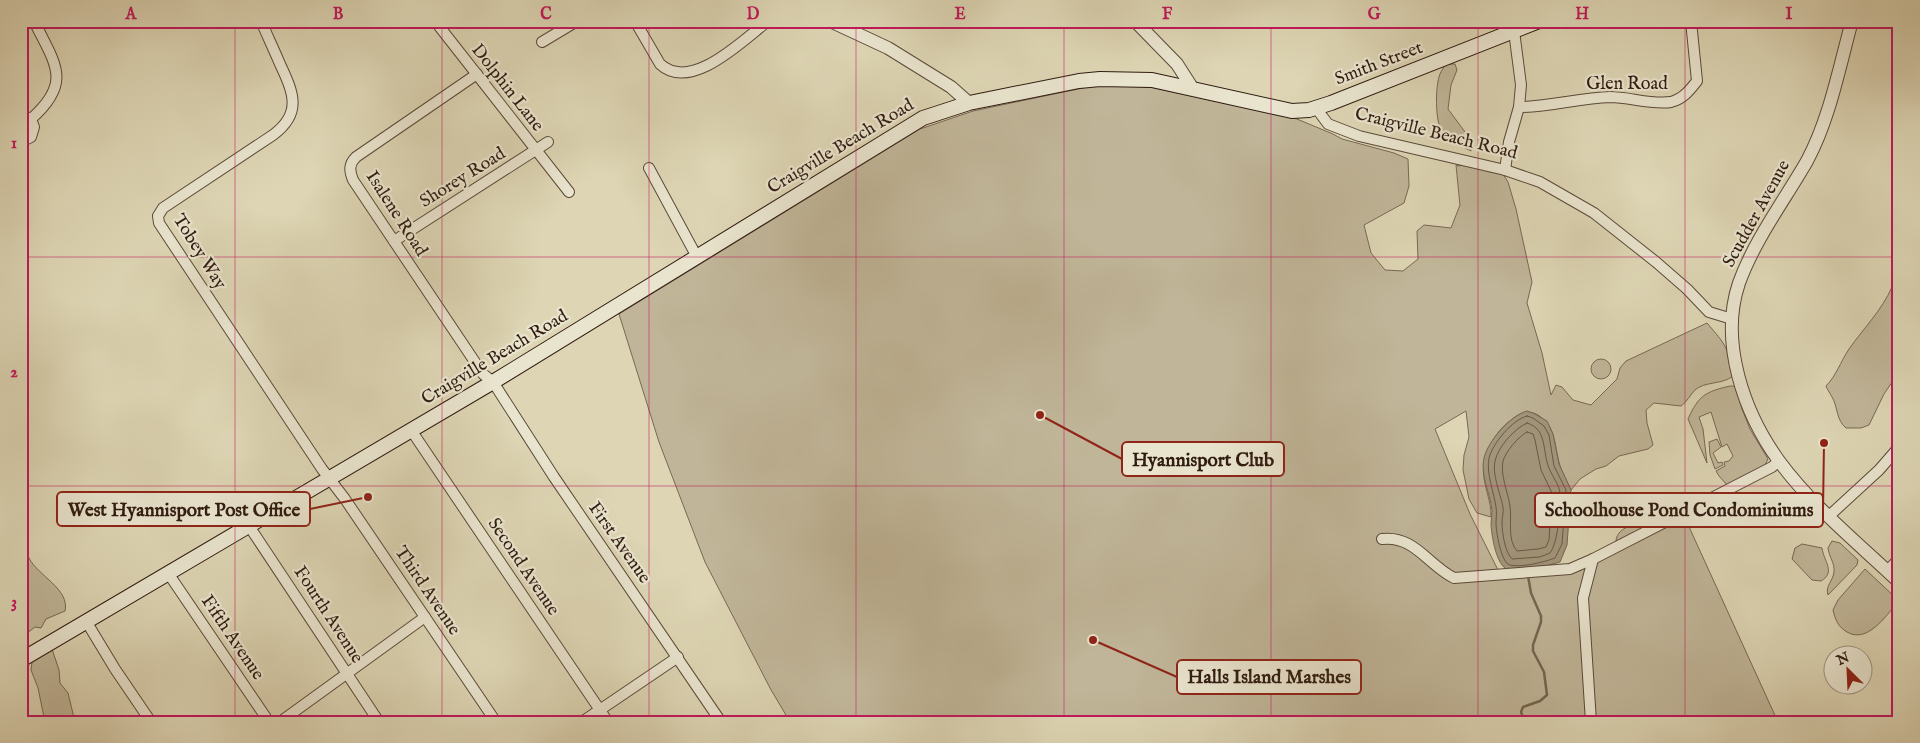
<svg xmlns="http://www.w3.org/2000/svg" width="1920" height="743" font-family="'IM FELL English',serif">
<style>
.green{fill:#c0b598;stroke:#786854}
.water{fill:#a2967c;stroke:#746551}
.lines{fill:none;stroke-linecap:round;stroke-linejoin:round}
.shore{stroke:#695846;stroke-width:1}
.stream{stroke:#746551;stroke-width:2.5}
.minor-casing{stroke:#5b4a39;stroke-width:12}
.tertiary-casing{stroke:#5b4a39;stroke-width:14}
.secondary-casing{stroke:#301b10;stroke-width:16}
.minor{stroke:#e9e4ce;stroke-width:10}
.tertiary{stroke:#e9e4ce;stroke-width:12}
.secondary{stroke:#e9e4ce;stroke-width:14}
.grid{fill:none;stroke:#c2185b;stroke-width:1;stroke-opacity:0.55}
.labels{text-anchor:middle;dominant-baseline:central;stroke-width:4.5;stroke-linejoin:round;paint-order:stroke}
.street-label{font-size:18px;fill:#301b10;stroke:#e9e4ce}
.leader{fill:none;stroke:#8f2418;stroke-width:2}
.callout-dot{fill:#8f2418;stroke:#e9e4ce;stroke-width:2}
.callout{fill:#e9e4ce;stroke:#8f2418;stroke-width:2}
.callout-label{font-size:19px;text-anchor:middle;font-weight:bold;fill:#301b10}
.neatline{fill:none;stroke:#c2185b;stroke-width:2}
.grid-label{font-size:16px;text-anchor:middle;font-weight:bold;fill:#c2185b}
</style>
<rect width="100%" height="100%" fill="#ddd5b4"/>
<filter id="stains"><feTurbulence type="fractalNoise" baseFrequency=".004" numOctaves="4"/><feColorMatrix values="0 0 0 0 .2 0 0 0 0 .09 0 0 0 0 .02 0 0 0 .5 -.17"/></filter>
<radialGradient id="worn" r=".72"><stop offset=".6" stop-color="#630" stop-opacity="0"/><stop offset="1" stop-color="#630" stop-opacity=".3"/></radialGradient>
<!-- green -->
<g class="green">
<path d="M1446 64H1455L1457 70 1451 85 1448 109 1471 140V151C1460 145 1450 142 1442 132 1435 121 1435 86 1440 74 1441 71 1444 67 1446 64Z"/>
<path d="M1097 85 1150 87 1297 119 1333 134 1342 139 1394 153 1408 159 1409 186 1404 203 1364 225 1371 253 1385 270 1403 271 1418 259 1417 231 1424 225 1451 228 1460 205 1456 165 1459 166 1466 163 1490 172 1503 174 1508 182 1516 209 1532 282 1527 303 1542 353 1551 395 1556 385 1562 387 1573 400 1591 405 1617 379 1620 368 1626 361 1707 323C1726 345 1728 347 1733 376 1722 385 1705 381 1695 390 1690 395 1687 402 1681 406L1654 403 1646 410 1647 423 1653 445 1648 449 1619 456 1606 466 1596 469 1580 479 1571 490C1567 481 1561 471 1559 462 1554 443 1556 427 1538 415 1527 409 1520 413 1511 420 1497 430 1486 448 1484 465 1481 482 1492 500 1491 517L1477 513 1469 499 1463 470 1464 455 1469 437 1466 411 1435 429 1470 514 1498 570 1566 567 1609 556 1685 518 1778 722H790L770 688 705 562 659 442 619 314 920 129 973 111Z"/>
<path d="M1892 287 1899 291V372L1884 394 1869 425 1861 428H1846C1836 420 1838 407 1832 397 1830 393 1828 391 1826 386 1836 376 1841 361 1849 349 1863 329 1882 310 1892 287Z"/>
<circle cx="1601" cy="369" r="10"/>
<path d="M1730 386H1735L1742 409 1750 429 1768 459 1765 465 1727 485 1719 476 1716 471 1725 466 1724 462 1729 461 1733 456 1727 444 1722 447 1711 412 1699 417 1703 429 1707 463 1688 419C1699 395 1705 392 1730 386Z"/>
<polygon points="1717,439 1721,447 1713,453 1718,463 1722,462 1723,465 1715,469 1710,455 1709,442"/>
<path d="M1654 520H1656L1657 523H1654L1616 541C1617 525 1641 523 1654 520Z"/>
<path d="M21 536C23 543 25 552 29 558 38 576 70 589 65 611L46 619 41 628 35 627 26 634H21Z"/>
<path d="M1832 541 1840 543 1858 560 1857 565 1828 595C1825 586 1833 581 1834 572 1835 563 1829 557 1828 548Z"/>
<path d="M1802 544 1822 548C1824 562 1836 572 1821 581L1812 580 1792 559 1795 548Z"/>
<path d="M1865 569 1897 599V603C1886 616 1867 644 1847 632 1838 627 1835 619 1833 610L1838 600Z"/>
<polygon points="52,649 59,670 60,683 68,693 75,722 45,722 38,688 31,670 33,654"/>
</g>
<!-- water -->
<g class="water">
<polygon points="1899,179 1899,266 1894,254 1897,224 1897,182"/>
<path d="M1527 411 1535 414 1547 421 1553 434 1559 464 1571 490 1567 545 1560 562C1549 565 1518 574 1508 570 1496 565 1492 537 1491 525 1491 520 1492 515 1492 510 1490 493 1480 475 1484 458 1488 441 1510 416 1527 411Z"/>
</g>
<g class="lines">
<!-- shore -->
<g class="shore">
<path d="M1527 416 1533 418 1544 426 1549 435 1554 466 1566 490 1562 544 1555 558C1545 562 1520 568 1510 565 1501 563 1496 531 1496 523 1496 518 1497 512 1496 507 1494 493 1486 473 1489 458 1493 443 1512 420 1527 416Z"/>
<path d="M1527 423C1548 429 1542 452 1549 468 1552 476 1559 484 1560 493 1561 506 1558 543 1550 553L1540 557 1512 559C1505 552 1502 533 1502 522 1502 517 1504 512 1503 507 1500 493 1492 474 1495 461 1498 447 1514 429 1527 423Z"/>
<path d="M1527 432 1533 434 1535 440 1541 470 1552 493 1549 540 1546 547 1538 549 1517 551C1507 540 1512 520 1510 506 1508 493 1500 474 1503 461 1506 451 1518 437 1527 432Z"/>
</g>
<!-- stream -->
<polyline class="stream" points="1525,722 1521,712 1523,707 1540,701 1547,695 1544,672 1533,651 1533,645 1541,622 1541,616 1531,593 1528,576"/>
<defs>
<g id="minor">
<path d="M261 21C267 35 274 50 280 64 293 92 303 113 273 135L163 208 158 216 159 223 322 469 345 499 496 722"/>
<polyline points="435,21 569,192"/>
<path d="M635 21 660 64C691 93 743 40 768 21"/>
<polyline points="542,42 577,21"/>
<path d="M477 74 356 157C349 164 349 170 353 180L483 374 493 382 554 477 721 722"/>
<path d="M1519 107C1549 107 1579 98 1610 97 1630 97 1651 105 1671 102 1683 99 1690 90 1697 81L1691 21"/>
<polyline points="1316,108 1328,124 1359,136 1505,170 1540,182 1594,213 1656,262 1687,289 1709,312 1732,319"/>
<polyline points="21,115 31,119 34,127 31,137 21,142"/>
<path d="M31 119C73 82 55 64 34 21"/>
<polyline points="649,168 697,257"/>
<polyline points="1505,170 1509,142 1519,107 1521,85 1514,31"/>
<polyline points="394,241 548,142"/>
<polyline points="411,430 608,722"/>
<polyline points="1829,516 1879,470 1899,447"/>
<polyline points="249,526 379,722"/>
<path d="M1382 539C1414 535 1428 565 1454 578L1570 569 1593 559 1772 467 1779 461"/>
<polyline points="1887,571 1899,559"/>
<polyline points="168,573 269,722"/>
<polyline points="86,621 115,669 151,722"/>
<polyline points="280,722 425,617"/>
<polyline points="582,722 678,657"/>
<polyline points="1591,722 1583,598 1593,559"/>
</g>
<g id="tertiary">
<polyline points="830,21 888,48 951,87 969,103"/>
<polyline points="1135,21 1177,64 1193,89"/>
<path d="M1852 21C1839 68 1830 118 1807 161 1784 201 1755 239 1739 283 1719 342 1744 413 1779 461 1813 507 1858 543 1899 582"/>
</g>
<polyline id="secondary" points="21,660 493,382 923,118 969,103 1079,81 1100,79 1152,80 1292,111 1309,110 1331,103 1539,21"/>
</defs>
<!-- minor casing -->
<use href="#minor" class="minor-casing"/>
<!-- tertiary casing -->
<use href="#tertiary" class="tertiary-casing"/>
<!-- secondary casing -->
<use href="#secondary" class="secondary-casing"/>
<!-- minor -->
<use href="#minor" class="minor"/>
<!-- tertiary -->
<use href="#tertiary" class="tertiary"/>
<!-- secondary -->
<use href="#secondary" class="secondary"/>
</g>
<!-- grid -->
<path class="grid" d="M235 21V722M442 21V722M649 21V722M856 21V722M1064 21V722M1271 21V722M1478 21V722M1685 21V722M21 257H1899M21 486H1899"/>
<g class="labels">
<!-- street labels -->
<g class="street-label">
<text transform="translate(1379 64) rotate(-21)">Smith Street</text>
<text x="1627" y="84">Glen Road</text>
<text transform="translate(507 88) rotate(52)">Dolphin Lane</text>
<text transform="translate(1436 134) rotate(14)">Craigville Beach Road</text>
<text transform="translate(841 147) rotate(-31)">Craigville Beach Road</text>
<text transform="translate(463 178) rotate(-32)">Shorey Road</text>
<text transform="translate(396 214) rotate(57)">Isalene Road</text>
<text transform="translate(1757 214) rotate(-61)">Scudder Avenue</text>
<text transform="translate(199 252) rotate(58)">Tobey Way</text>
<text transform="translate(495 358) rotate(-31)">Craigville Beach Road</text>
<text transform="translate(619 543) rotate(55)">First Avenue</text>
<text transform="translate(523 567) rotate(56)">Second Avenue</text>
<text transform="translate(427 591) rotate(56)">Third Avenue</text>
<text transform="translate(328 615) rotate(57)">Fourth Avenue</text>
<text transform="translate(232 638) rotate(56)">Fifth Avenue</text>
</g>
</g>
<!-- callouts -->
<path class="leader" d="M1040 415L1122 459M368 497L310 509M1824 443L1823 510M1093 640L1177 677"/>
<g class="callout-dot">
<circle cx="1040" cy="415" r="5"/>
<circle cx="368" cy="497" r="5"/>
<circle cx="1824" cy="443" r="5"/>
<circle cx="1093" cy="640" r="5"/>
</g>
<g class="callout">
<rect x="1122" y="442" width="162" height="34" rx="5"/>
<rect x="57" y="492" width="253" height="34" rx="5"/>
<rect x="1535" y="493" width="288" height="34" rx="5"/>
<rect x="1177" y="660" width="184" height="34" rx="5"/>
</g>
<g class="callout-label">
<text x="1203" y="466">Hyannisport Club</text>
<text x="184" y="516">West Hyannisport Post Office</text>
<text x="1679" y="516">Schoolhouse Pond Condominiums</text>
<text x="1269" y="683">Halls Island Marshes</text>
</g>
<!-- margin -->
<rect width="1920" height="743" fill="none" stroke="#ddd5b4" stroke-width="55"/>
<!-- north arrow -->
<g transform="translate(1848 670) rotate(336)"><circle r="24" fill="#e9e4ce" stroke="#9f9482"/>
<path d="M0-4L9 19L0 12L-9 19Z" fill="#8f2418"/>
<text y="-8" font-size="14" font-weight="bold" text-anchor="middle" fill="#301b10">N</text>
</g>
<rect x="28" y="28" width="1864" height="688" class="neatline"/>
<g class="grid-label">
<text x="131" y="19">A</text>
<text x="338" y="19">B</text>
<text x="546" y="19">C</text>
<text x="753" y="19">D</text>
<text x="960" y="19">E</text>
<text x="1167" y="19">F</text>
<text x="1374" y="19">G</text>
<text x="1582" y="19">H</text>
<text x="1789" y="19">I</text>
<text x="14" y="148">1</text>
<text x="14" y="377">2</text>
<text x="14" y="607">3</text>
</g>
<rect width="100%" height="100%" filter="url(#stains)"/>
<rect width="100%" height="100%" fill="url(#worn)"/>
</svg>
